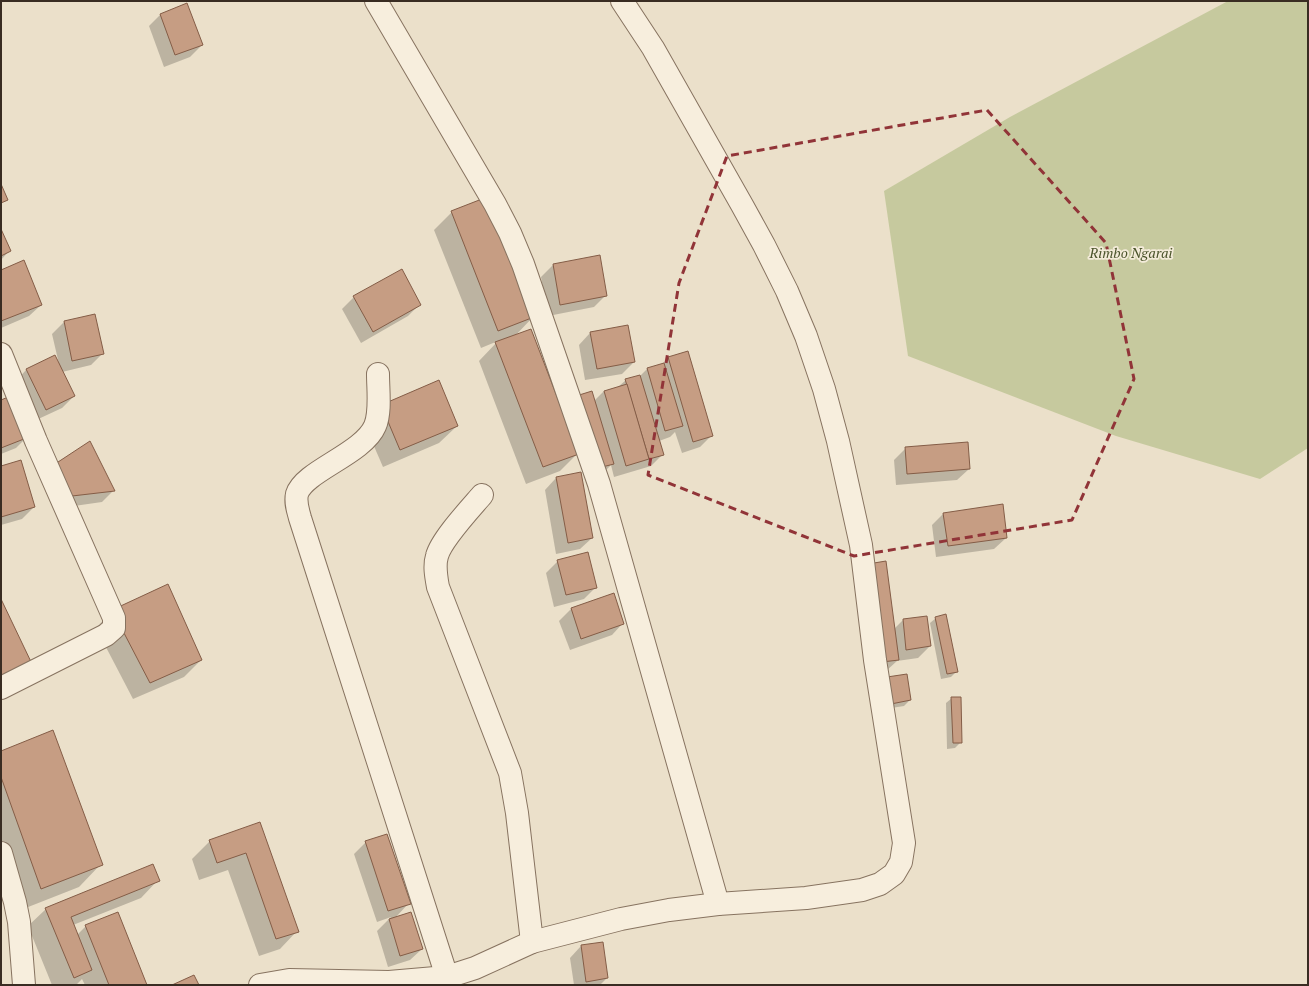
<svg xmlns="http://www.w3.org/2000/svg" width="1309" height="986" font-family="'PT Serif',serif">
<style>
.green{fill:#c6c99e}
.shadow{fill:#0003}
.building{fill:#c69d83;stroke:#845d47}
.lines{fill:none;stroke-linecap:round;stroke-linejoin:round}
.minor-casing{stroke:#877360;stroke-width:24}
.tertiary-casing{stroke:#877360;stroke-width:24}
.minor{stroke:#f7eedd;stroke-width:22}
.tertiary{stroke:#f7eedd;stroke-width:22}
.marked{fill:none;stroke:#913438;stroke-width:3;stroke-dasharray:8 5;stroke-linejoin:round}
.labels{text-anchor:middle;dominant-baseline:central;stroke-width:3.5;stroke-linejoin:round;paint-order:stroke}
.park-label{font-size:14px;font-style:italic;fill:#4a532a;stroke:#f3ebd9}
</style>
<rect width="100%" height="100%" fill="#ebe0ca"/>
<!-- green -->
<polygon class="green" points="1228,1 1308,1 1308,448 1260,479 1116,436 908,356 884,191 1010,117"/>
<!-- shadow -->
<g class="shadow">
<polygon points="160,15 202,45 190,57 164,67 149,26"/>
<polygon points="452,212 533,317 514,337 574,445 594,401 604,391 618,387 626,380 640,376 647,369 662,364 669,358 711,436 700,447 682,453 675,432 670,437 659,441 663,454 651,466 614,477 611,465 601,475 578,453 560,471 526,484 479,361 498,341 481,348 434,230"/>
<polygon points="1,232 9,251 1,260"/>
<polygon points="599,256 606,295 594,307 548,316 541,277 553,265"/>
<polygon points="1,271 41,305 29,316 1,328"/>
<polygon points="354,297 420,304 408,316 361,343 342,309"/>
<polygon points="94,315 103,353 91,365 62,372 74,396 62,408 34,421 15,382 26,370 54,356 59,364 52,334 64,322"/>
<polygon points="590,333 634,362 622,374 585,380 579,345"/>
<polygon points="1,401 28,436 16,448 1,454"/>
<polygon points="382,405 457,426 439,443 383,467 364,423"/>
<polygon points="906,448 969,469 957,480 896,485 894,460"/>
<polygon points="1,467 34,507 22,519 1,525"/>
<polygon points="43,476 113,491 102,502 60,508"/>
<polygon points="556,478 592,538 580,549 556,554 545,490"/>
<polygon points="944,513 1006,538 994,549 936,557 932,525"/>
<polygon points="558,561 596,587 584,599 554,607 546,573"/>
<polygon points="613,594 623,623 612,635 570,650 559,621 571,609"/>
<polygon points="113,610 201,660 184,677 133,699 96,628"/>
<polygon points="936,618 957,671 951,677 941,679 930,623"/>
<polygon points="903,620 930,646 918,658 897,661 886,671 870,674 894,629"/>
<polygon points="881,684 910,700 904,706 885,709"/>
<polygon points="952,698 961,742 955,748 947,749 946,703"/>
<polygon points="1,752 101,864 79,887 18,911 1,863"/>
<polygon points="260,824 297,931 280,949 259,956 228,870 199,880 192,859 210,841"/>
<polygon points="366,842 409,903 395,918 422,949 410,960 388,967 377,931 391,917 377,922 354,854"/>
<polygon points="158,880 141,898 73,925 77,935 86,926 146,985 85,985 82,979 76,985 52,985 28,926 46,909"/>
<polygon points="581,946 607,978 600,985 574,985 570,958"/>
</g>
<!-- building -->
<g class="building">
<polygon points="187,3 203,45 175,55 160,14"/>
<polygon points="1,184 8,200 1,203"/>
<polygon points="487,197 534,317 498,331 451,211"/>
<polygon points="1,229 11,251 1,256"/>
<polygon points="600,255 607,296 560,305 553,264"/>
<polygon points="24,260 42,305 1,321 1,270"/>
<polygon points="402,269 421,305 373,332 353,296"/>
<polygon points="95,314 104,354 72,361 64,321"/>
<polygon points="628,325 635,362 597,369 590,332"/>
<polygon points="531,329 579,454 543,467 495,342"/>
<polygon points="688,351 713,436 693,442 668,357"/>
<polygon points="55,355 75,396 46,410 26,369"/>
<polygon points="664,363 683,426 665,431 647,368"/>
<polygon points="640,375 664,455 649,459 625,379"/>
<polygon points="439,380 458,426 400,450 381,405"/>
<polygon points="627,384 649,459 626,466 604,391"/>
<polygon points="592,391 614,464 598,468 576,396"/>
<polygon points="13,395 29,437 1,448 1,400"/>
<polygon points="90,441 115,491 72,496 55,464"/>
<polygon points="968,442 970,469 907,474 905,447"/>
<polygon points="21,460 35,507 1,517 1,466"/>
<polygon points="581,472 593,538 568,543 556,477"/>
<polygon points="1003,504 1007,538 948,546 943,513"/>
<polygon points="588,552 597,588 566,595 557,560"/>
<polygon points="886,561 899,660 882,662 868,564"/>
<polygon points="168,584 202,660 150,683 112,610"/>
<polygon points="614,593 624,624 581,639 571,608"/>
<polygon points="1,599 33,666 1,678"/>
<polygon points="946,614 958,672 947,674 935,617"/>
<polygon points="927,616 931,646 906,650 903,619"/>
<polygon points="907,674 911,700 891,704 887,677"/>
<polygon points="951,697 961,697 962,743 953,743"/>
<polygon points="53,730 103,865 41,889 1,777 1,751"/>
<polygon points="260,822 299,932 276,939 246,853 217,863 209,840"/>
<polygon points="387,834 411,904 388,911 365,841"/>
<polygon points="153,864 160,881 71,917 92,970 74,978 45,908"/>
<polygon points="118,912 147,985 109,985 85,925"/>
<polygon points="411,912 423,949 400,956 389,919"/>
<polygon points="603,942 608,978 586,982 581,945"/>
<polygon points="194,975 199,985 172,985"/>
</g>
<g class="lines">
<defs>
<g id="minor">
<polyline points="376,1 495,204 510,233 523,264 599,484 718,904"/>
<polyline points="1,354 36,441 114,618 114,628 106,635 1,688"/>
<path d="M378 374C378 390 381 412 375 426 363 454 304 471 297 494 295 503 298 510 300 518L447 977"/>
<path d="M482 495C470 509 441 540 437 556 434 566 436 576 438 587L510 773 517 813 532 942"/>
<polyline points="260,985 289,980 389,982 447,977 475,968 532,942 621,919 669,910 718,904 806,898 862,890 880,884 894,874 901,862 904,843 875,660 861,545 838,441 824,389 806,336 787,291 764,245 742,205 653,48 622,1"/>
</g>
<polyline id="tertiary" points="1,853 15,902 19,922 24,985"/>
</defs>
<!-- minor casing -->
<use href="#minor" class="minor-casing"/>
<!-- tertiary casing -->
<use href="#tertiary" class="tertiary-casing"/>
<!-- minor -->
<use href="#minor" class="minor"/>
<!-- tertiary -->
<use href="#tertiary" class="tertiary"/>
</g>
<!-- marked area -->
<path class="marked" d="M987 110 1106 243 1134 379 1072 520 854 556 648 475 679 283 727 156Z"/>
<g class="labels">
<!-- park labels -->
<g class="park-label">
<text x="1131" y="252">Rimbo Ngarai</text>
</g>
</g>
<!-- border -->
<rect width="1309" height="986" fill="none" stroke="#392c22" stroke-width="4"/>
</svg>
